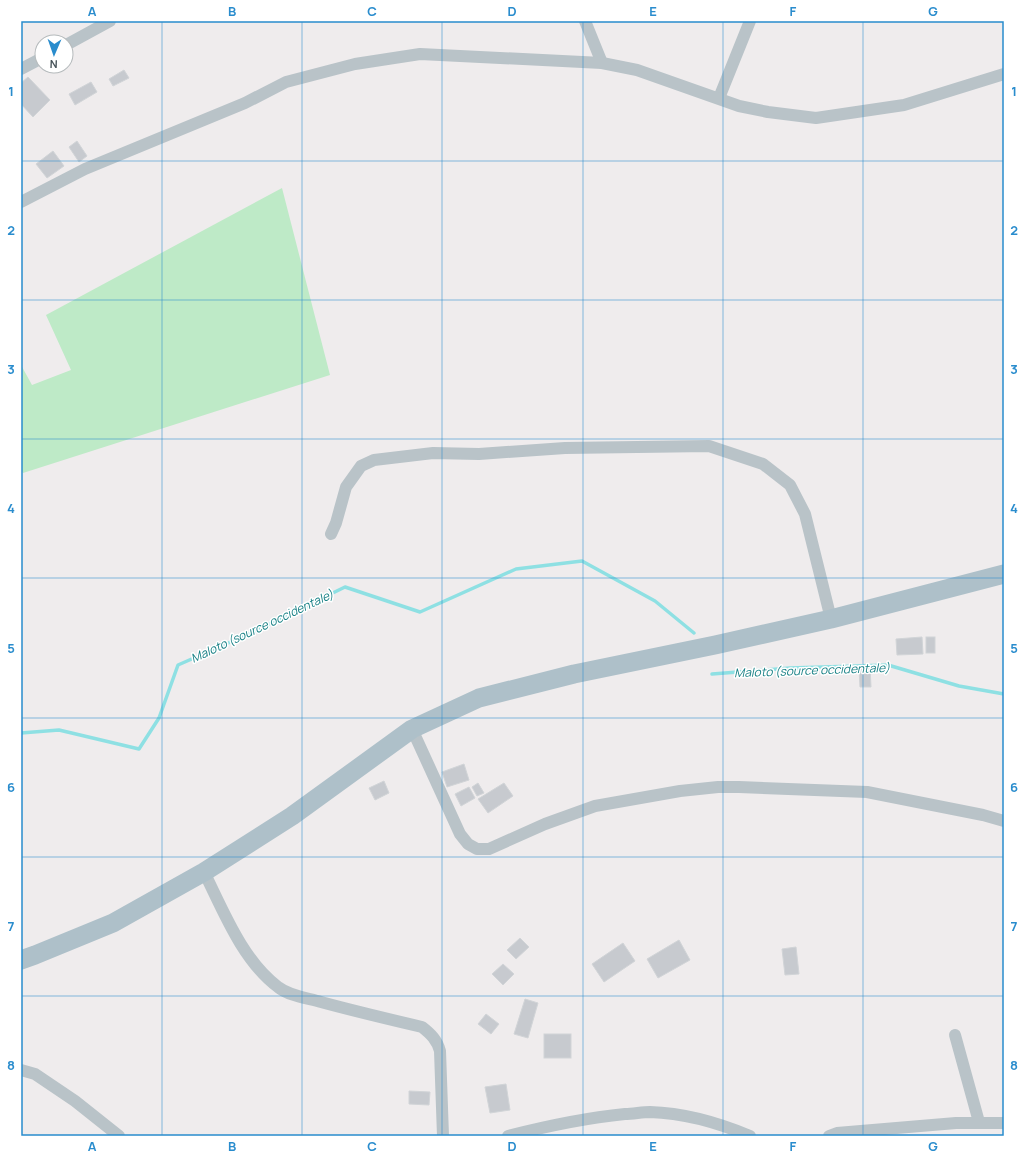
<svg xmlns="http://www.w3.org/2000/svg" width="1025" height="1157" font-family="Manrope,sans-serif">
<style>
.green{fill:#beeac7}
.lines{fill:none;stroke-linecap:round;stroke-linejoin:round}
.stream{stroke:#8ee0e3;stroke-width:3.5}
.building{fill:#c7cacf;stroke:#d1d4d7}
.street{stroke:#b9c3c8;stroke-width:12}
.primary{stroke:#aec0c9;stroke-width:19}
.grid{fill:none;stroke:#298ccd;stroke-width:1;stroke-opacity:0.55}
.labels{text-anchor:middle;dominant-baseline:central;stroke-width:3;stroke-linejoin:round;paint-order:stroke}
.water-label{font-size:12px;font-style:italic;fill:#188085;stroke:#fff}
.neatline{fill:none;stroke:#298ccd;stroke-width:1.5}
.grid-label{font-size:13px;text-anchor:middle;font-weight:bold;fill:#298ccd}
</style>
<rect width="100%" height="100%" fill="#efeced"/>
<!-- green -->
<polygon class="green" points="282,188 330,375 23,473 21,470 21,365 32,385 71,370 46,315"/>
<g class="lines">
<!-- stream -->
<g class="stream">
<polyline points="712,674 790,668 888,665 959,686 1004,694"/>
<polyline points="21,733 59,730 139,749 159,718 178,665 251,633 345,587 420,612 516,569 582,561 655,601 694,633"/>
</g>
</g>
<!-- building -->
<g class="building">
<polygon points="124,70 129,78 113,86 109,79"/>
<polygon points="28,77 50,100 33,117 21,104 21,83"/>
<polygon points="91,82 97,92 75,105 69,94"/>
<polygon points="77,141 87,156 79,162 69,147"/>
<polygon points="53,151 64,166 47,178 36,164"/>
<polygon points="922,637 923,654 897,655 896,639"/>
<rect x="926" y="637" width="9" height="16"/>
<polygon points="870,667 871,687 860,687 859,668"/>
<polygon points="464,764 469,780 447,787 442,772"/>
<polygon points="384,781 389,793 375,800 369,788"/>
<polygon points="478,783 484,793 477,796 472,787"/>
<polygon points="504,783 513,796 488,813 478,799"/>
<polygon points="469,787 475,798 461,806 455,794"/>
<polygon points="520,938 529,947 516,959 507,950"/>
<polygon points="679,940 690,960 658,978 647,959"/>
<polygon points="623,943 635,961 604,982 592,964"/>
<polygon points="796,947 799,974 785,975 782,949"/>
<polygon points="503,964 514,974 503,985 492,974"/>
<polygon points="525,999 538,1003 528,1038 514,1034"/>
<polygon points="486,1014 499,1024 491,1034 478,1024"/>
<rect x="544" y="1034" width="27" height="24"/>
<polygon points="506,1084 510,1110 490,1113 485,1087"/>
<polygon points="409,1091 430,1092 429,1105 409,1104"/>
</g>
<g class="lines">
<!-- street -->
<g class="street">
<polyline points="585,21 602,63"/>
<polyline points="66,45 110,21"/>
<polyline points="21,69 42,58"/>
<polyline points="719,98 750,21"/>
<polyline points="21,202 85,169 245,103 286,82 355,64 420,54 602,63 637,70 739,106 768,112 816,118 904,105 1004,74"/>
<polyline points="331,534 336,523 346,487 361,466 374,460 433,453 479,454 565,448 709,446 763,464 790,485 805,514 831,619"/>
<polyline points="412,729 460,834 468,844 477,849 489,849 545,824 595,806 680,791 718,787 739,787 867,792 983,815 1004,821"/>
<path d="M204 872C223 910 242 960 278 987 289 996 307 998 321 1002 354 1011 388 1019 422 1027 431 1034 437 1040 440 1051L443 1136"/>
<polyline points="955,1035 979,1122"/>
<polyline points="21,1070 35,1074 75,1101 119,1136"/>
<path d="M508 1136C547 1126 585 1118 625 1114 633 1114 642 1112 650 1112 684 1113 719 1123 750 1136"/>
<polyline points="829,1136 837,1133 956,1123 1004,1123"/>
</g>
<!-- primary -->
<polyline class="primary" points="21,960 35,955 113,923 204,872 292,816 412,729 479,698 574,674 715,645 831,619 1004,574"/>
</g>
<!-- grid -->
<path class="grid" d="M162 21V1136M302 21V1136M442 21V1136M583 21V1136M723 21V1136M863 21V1136M21 161H1004M21 300H1004M21 439H1004M21 578H1004M21 718H1004M21 857H1004M21 996H1004"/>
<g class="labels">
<!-- water labels -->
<g class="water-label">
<text transform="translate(262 626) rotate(-25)">Maloto (source occidentale)</text>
<text transform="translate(812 670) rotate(-2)">Maloto (source occidentale)</text>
</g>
</g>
<!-- border -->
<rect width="1025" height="1157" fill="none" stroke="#ffffff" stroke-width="44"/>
<!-- north arrow -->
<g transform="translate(54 54) rotate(182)"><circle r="19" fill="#ffffff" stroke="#b5babc"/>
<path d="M0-3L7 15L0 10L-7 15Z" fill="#298ccd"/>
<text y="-6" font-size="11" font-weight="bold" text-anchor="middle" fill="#465258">N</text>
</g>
<rect x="22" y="22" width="981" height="1113" class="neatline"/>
<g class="grid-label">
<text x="92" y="16">A</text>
<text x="232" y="16">B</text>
<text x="372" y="16">C</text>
<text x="512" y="16">D</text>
<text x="653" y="16">E</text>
<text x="793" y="16">F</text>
<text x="933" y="16">G</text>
<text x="11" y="96">1</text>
<text x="1014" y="96">1</text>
<text x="11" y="235">2</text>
<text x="1014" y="235">2</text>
<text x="11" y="374">3</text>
<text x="1014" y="374">3</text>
<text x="11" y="513">4</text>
<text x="1014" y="513">4</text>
<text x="11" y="653">5</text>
<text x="1014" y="653">5</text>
<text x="11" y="792">6</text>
<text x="1014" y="792">6</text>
<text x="11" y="931">7</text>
<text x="1014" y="931">7</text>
<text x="11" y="1070">8</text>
<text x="1014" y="1070">8</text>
<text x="92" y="1151">A</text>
<text x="232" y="1151">B</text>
<text x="372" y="1151">C</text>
<text x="512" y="1151">D</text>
<text x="653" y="1151">E</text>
<text x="793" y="1151">F</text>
<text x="933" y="1151">G</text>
</g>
</svg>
